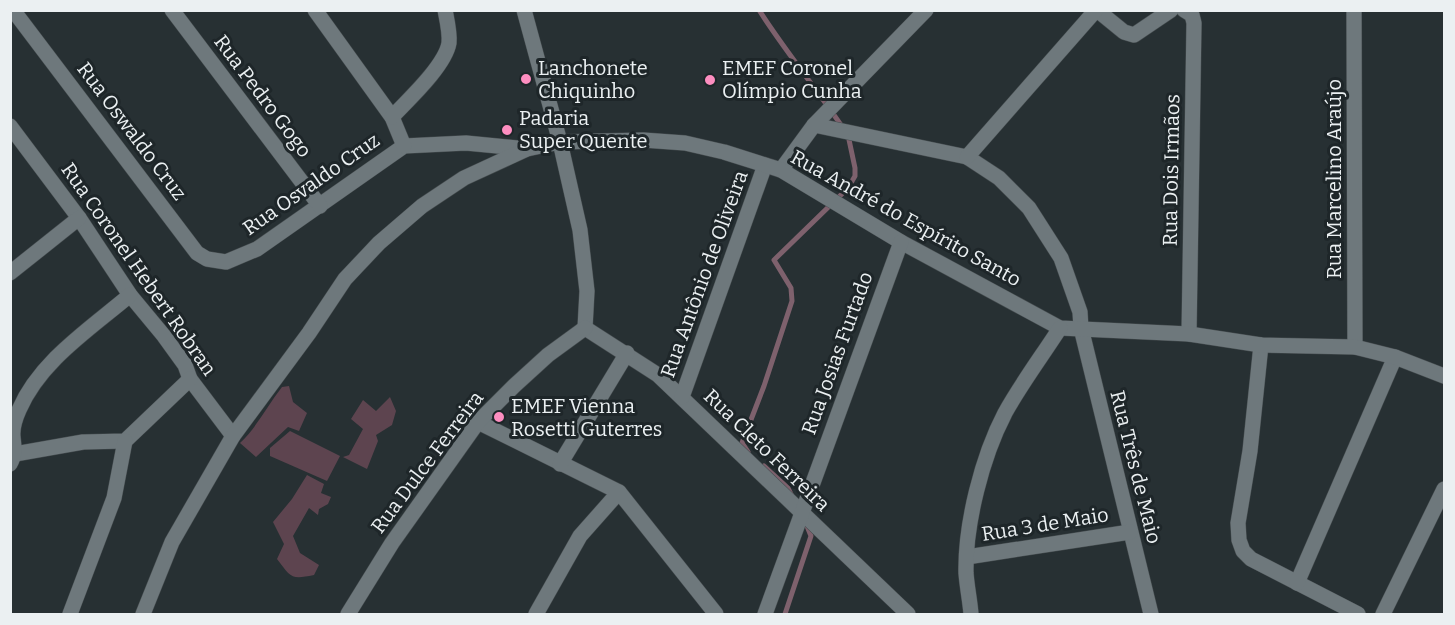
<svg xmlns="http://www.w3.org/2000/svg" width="1455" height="625" font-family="Bitter,serif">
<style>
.green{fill:#5d444f}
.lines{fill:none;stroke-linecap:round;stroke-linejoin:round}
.stream{stroke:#7e616d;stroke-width:5}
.street-casing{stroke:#454c4f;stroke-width:16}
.street{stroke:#6e787c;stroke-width:15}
.poi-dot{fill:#fd8ec0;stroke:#1e2629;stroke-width:2}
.labels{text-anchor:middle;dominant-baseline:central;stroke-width:6;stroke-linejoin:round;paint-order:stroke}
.poi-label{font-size:20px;fill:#ebf0f2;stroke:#1e2629;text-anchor:start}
.street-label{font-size:20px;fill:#ebf0f2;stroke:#1e2629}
</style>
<rect width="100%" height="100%" fill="#273033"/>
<!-- green -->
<g class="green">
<path d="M289 386 293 402 307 413 299 431 288 427 256 457 240 443C257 427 267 406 282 387Z"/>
<polygon points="390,397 396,411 392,425 376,435 378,441 367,469 343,457 349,455 363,429 351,419 363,400 376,411"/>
<polygon points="290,431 340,456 327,481 270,456 270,448"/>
<path d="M307 475 324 484 321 493 331 497 328 504 319 509 318 515 309 508 293 536 300 553 319 565 314 575C290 580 291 577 277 559L284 544 273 522 292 499Z"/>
</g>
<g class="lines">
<!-- stream -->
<g class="stream">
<path d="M759 10C785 51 816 88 843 128"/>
<polyline points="748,452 742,443 764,386 792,301 791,288 774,260 848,188 855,176 855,168 848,135"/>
<polyline points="764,466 788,488 792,496"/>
<polyline points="785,614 811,536 807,526"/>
</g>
<defs>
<g id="street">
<polyline points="13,10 197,253 207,259 226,262 257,249 404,146 466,143 527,149"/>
<polyline points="172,10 320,206"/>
<polyline points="315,10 392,117 404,146"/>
<polyline points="524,10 560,142 580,230 587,291 585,328"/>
<polyline points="1097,10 1124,32 1134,35 1171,10"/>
<polyline points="1184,10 1192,15 1194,23 1189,334"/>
<polyline points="1354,10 1355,347"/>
<path d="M392 117C408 100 445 66 449 43 450 33 447 20 445 10"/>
<polyline points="814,125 967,157 999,178 1029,208 1061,258 1080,312 1081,328 1151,614"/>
<polyline points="10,126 79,218 130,295 164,336 185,365 190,379 233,436"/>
<polyline points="967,157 1096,10"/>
<polyline points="781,170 814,125 926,10"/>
<polyline points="10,273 79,218"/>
<polyline points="585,328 658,375 908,614"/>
<polyline points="1261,345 1250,451 1238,523 1239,540 1243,551 1251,559 1358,614"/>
<polyline points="682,397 765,165"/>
<polyline points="478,422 619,492 716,614"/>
<polyline points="15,454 83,442 125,441 190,379"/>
<path d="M10 464C16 453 14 448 13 437 12 428 15 419 19 410 40 361 90 329 130 295"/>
<polyline points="560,464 627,353"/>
<polyline points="967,557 1130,532"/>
<polyline points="1297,583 1395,357"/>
<polyline points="70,614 114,498 125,441"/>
<polyline points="143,614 172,542 233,436 309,333 345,279 379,243 422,206 464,178 527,149 560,142 643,140 685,143 724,152 781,170 901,242 1060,328 1189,334 1261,345 1355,347 1395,357 1444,376"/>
<polyline points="348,614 392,543 478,422 514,386 548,355 585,328"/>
<polyline points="536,614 580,536 619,492"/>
<polyline points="765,614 901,242"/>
<path d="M971 614C970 601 967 587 966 573 965 524 982 457 1005 413 1021 384 1042 356 1060 328"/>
<polyline points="1383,614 1444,489"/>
</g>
</defs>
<!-- street casing -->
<use href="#street" class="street-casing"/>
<!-- street -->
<use href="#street" class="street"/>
</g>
<!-- markers -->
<g class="poi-dot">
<circle cx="526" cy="79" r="6"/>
<circle cx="710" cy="80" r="6"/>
<circle cx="507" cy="130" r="6"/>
<circle cx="499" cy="417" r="6"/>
</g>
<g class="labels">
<!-- poi labels -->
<g class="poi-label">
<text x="538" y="68">Lanchonete<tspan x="538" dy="23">Chiquinho</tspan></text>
<text x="722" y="68">EMEF Coronel<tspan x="722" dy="23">Olímpio Cunha</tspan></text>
<text x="519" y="118">Padaria<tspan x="519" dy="23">Super Quente</tspan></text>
<text x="511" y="406">EMEF Vienna<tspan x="511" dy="23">Rosetti Guterres</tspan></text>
</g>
<!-- street labels -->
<g class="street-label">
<text transform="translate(263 96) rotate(53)">Rua Pedro Gogo</text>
<text transform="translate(132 131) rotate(53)">Rua Oswaldo Cruz</text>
<text transform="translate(1171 170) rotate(-89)">Rua Dois Irmãos</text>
<text transform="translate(1334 179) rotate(-90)">Rua Marcelino Araújo</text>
<text transform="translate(311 184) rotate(-35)">Rua Osvaldo Cruz</text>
<text transform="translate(906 218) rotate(29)">Rua André do Espírito Santo</text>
<text transform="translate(139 269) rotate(55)">Rua Coronel Hebert Robran</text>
<text transform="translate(704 274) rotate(-70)">Rua Antônio de Oliveira</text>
<text transform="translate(837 353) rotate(-70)">Rua Josias Furtado</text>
<text transform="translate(767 450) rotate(44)">Rua Cleto Ferreira</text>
<text transform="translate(427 462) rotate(-53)">Rua Dulce Ferreira</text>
<text transform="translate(1136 467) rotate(76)">Rua Três de Maio</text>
<text transform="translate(1045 524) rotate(-9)">Rua 3 de Maio</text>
</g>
</g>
<!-- border -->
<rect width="1455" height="625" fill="none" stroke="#ebf0f2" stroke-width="24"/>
</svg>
